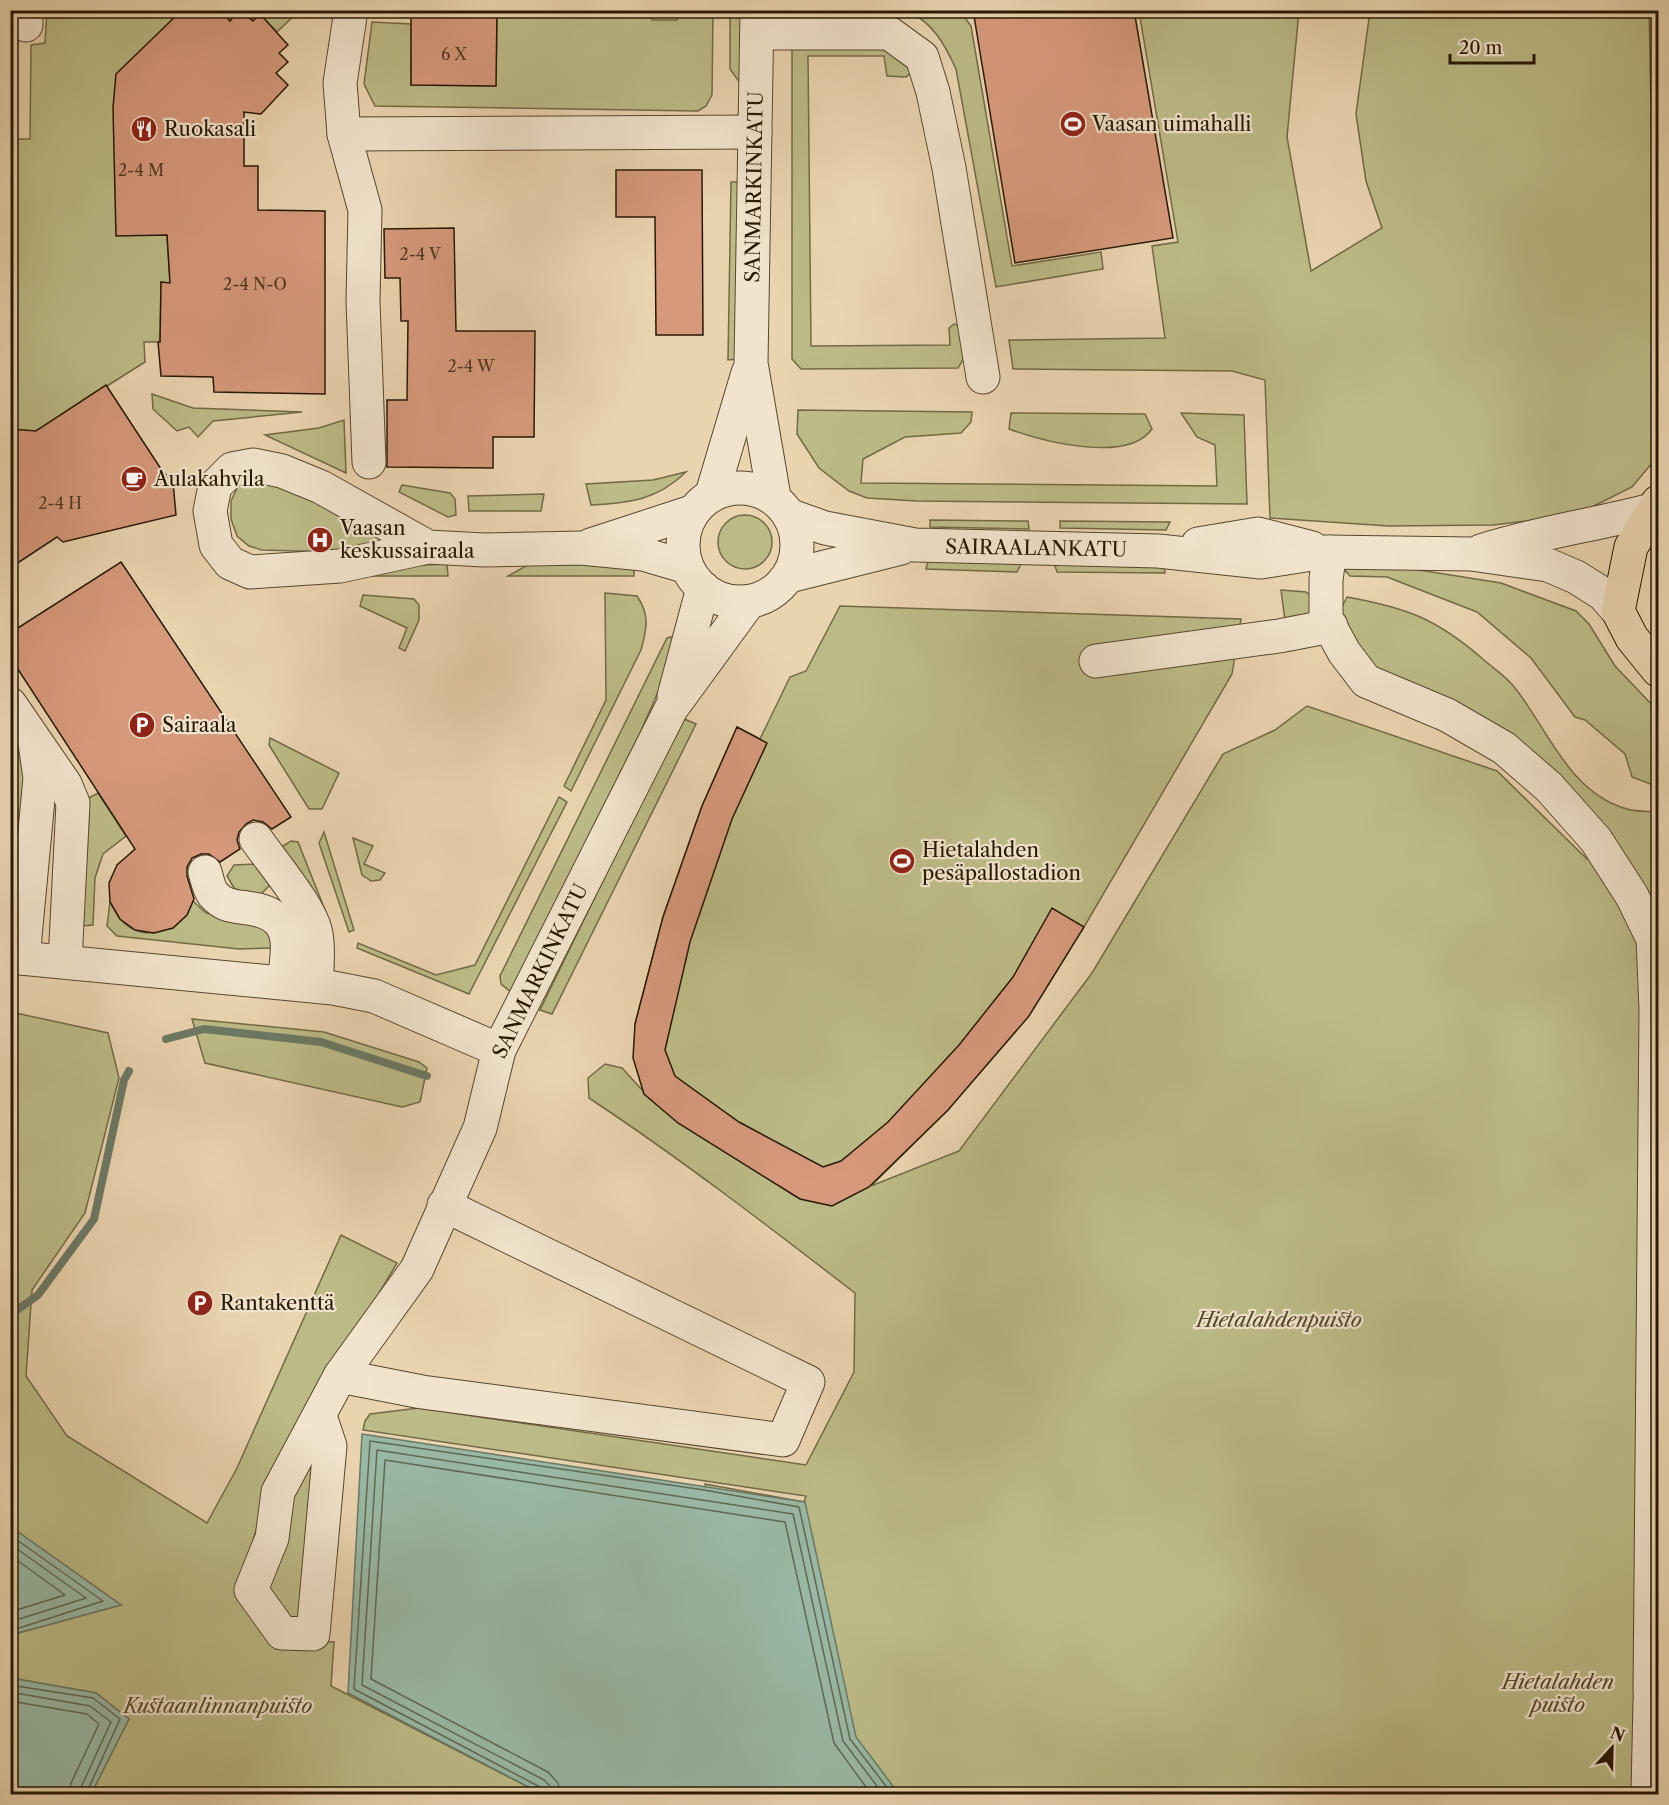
<svg xmlns="http://www.w3.org/2000/svg" width="1669" height="1805" font-family="'Libre Caslon Text',serif">
<style>
.green{fill:#bcbb87;stroke:#726a46;stroke-width:1.5}
.water{fill:#99b9a6;stroke:#6b7965;stroke-width:1.5}
.lines{fill:none;stroke-linecap:round;stroke-linejoin:round}
.shore{stroke:#606855;stroke-width:1.5}
.stream{stroke:#6b7965;stroke-width:8}
.building{fill:#d6997c;stroke:#271804;stroke-width:1.5}
.minor-casing{stroke:#58472f;stroke-width:35}
.major-casing{stroke:#271804;stroke-width:35}
.minor{stroke:#f1e3cc;stroke-width:33}
.major{stroke:#ead4b0;stroke-width:33}
.labels{text-anchor:middle;dominant-baseline:central;stroke-width:4.5;stroke-linejoin:round;paint-order:stroke}
.number-label{font-size:16px;fill:#533822}
.poi-label{font-size:20px;fill:#271804;stroke:#f1e3cc;text-anchor:start}
.street-label{font-size:20px;fill:#271804;stroke:#f1e3cc}
.park-label{font-size:20px;font-style:italic;fill:#54492b;stroke:#f1e3cc}
</style>
<rect width="100%" height="100%" fill="#ead4b0"/>
<filter id="stains"><feTurbulence type="fractalNoise" baseFrequency=".00333" numOctaves="4"/><feColorMatrix values="0 0 0 0 .2 0 0 0 0 .09 0 0 0 0 .02 0 0 0 .5 -.17"/></filter>
<radialGradient id="worn" r=".72"><stop offset=".6" stop-color="#630" stop-opacity="0"/><stop offset="1" stop-color="#630" stop-opacity=".3"/></radialGradient>
<!-- green -->
<g class="green">
<polygon points="47,11 182,11 116,74 115,108 167,235 170,283 161,282 160,342 144,342 145,362 36,431 11,429 10,139 30,139 31,45 45,43"/>
<polygon points="243,11 299,11 277,32 260,14 253,21"/>
<polygon points="497,11 651,11 652,20 677,20 678,11 713,11 712,95 706,106 698,111 375,106 364,84 372,22 411,24 411,85 496,86"/>
<polygon points="730,11 741,11 740,83 730,69"/>
<path d="M909 11H960L971 26 1012 266 1101 252 1103 269 996 287 956 69C944 43 934 25 909 11Z"/>
<polygon points="1139,11 1299,11 1287,137 1311,271 1382,228 1366,181 1356,114 1370,11 1649,11 1658,456 1632,487 1576,515 1493,525 1389,526 1270,518 1265,380 1232,371 1013,369 1009,340 1165,338 1152,246 1178,242"/>
<polygon points="798,43 902,51 912,72 906,77 887,76 884,56 808,56 811,346 950,345 949,328 954,324 960,326 964,358 958,368 801,369 792,359 792,49"/>
<polygon points="731,182 740,182 739,359 728,360"/>
<polygon points="152,394 193,408 302,412 213,421 198,437 189,427 177,431 153,409"/>
<polygon points="798,410 972,412 971,422 961,433 905,437 863,459 861,483 1217,486 1215,445 1197,437 1181,413 1244,415 1247,504 916,501 867,498 849,491 819,468 797,434"/>
<path d="M1011 413 1145 414 1152 429C1127 464 1042 441 1009 429Z"/>
<polygon points="344,420 346,473 265,435 319,428"/>
<path d="M686 472C657 500 630 503 591 505L586 484 653 480Z"/>
<polygon points="270,477 389,539 333,552 262,550 249,546 237,536 231,519 231,501 240,482"/>
<polygon points="402,485 450,493 455,499 456,515 448,517 399,492"/>
<polygon points="544,494 541,511 469,511 468,496"/>
<circle cx="745" cy="542" r="27"/>
<polygon points="930,520 1028,521 1029,529 930,527"/>
<polygon points="1060,521 1170,522 1166,530 1060,528"/>
<polygon points="928,561 1022,562 1017,572 926,569"/>
<polygon points="531,563 634,564 634,576 508,576"/>
<polygon points="1054,563 1164,564 1165,573 1057,572"/>
<polygon points="447,564 448,576 364,576 401,566"/>
<polygon points="1342,567 1400,567 1501,583 1576,611 1589,624 1615,666 1658,711 1658,787 1632,777 1625,754 1585,720 1575,717 1531,658 1477,612 1387,577 1350,576"/>
<polygon points="1281,590 1306,592 1311,596 1314,615 1286,628"/>
<path d="M605 593 637 596C650 615 647 628 641 650L571 791 564 786 606 700Z"/>
<polygon points="363,595 414,599 419,605 419,620 405,651 399,648 407,628 360,606"/>
<path d="M1347 597C1408 608 1437 619 1484 660 1494 669 1507 677 1515 688 1548 729 1569 793 1627 809 1637 812 1648 811 1658 812V1794H808L705 1484 804 1502 806 1496 363 1430 365 1421 370 1414 419 1408 806 1465 854 1372 855 1293C768 1226 681 1159 589 1098L588 1078 605 1064 622 1068 644 1092 635 1024 663 917 702 806 737 727 760 739 790 677 806 671 840 606 1241 619 1232 674 1084 927 948 1110 871 1186 959 1151 1092 973 1223 754 1275 730 1307 706 1497 771 1587 859 1629 861 1609 839 1363 663 1340 611Z"/>
<polygon points="680,635 669,667 640,733 511,992 501,984 500,976 667,638"/>
<polygon points="682,718 696,724 552,1014 540,1010"/>
<polygon points="21,736 31,763 11,925 10,738"/>
<polygon points="270,738 339,773 322,809 309,809 269,745"/>
<polygon points="98,793 126,836 103,854 95,878 93,925 80,926 89,819 87,799"/>
<polygon points="559,797 567,802 469,994 357,948 358,943 436,975 475,965"/>
<polygon points="324,832 354,930 349,932 319,843"/>
<polygon points="353,838 373,846 364,864 385,873 380,880 371,881 362,875"/>
<polygon points="291,841 298,842 329,920 278,849"/>
<polygon points="256,864 272,883 259,896 237,893 227,876 234,865"/>
<path d="M193 901 206 913 259 921 269 936 272 948 239 949 117 936 107 926 110 902C113 907 116 914 120 919 144 946 181 930 193 901Z"/>
<polygon points="11,1012 108,1033 119,1078 85,1213 32,1290 26,1376 67,1436 207,1523 237,1468 341,1235 397,1263 274,1470 249,1554 274,1638 334,1642 331,1686 542,1794 91,1794 129,1719 96,1693 11,1678 11,1638 18,1633 121,1605 11,1527"/>
<polygon points="192,1019 324,1032 419,1062 427,1068 420,1102 402,1107 205,1063"/>
<polygon points="319,1441 306,1626 283,1624 261,1587 287,1491"/>
</g>
<!-- water -->
<g class="water">
<polygon points="362,1434 805,1502 856,1737 899,1794 542,1794 348,1693"/>
<polygon points="11,1527 121,1605 18,1633 11,1638"/>
<polygon points="11,1678 96,1693 129,1719 91,1794 11,1794"/>
</g>
<g class="lines">
<!-- shore -->
<g class="shore">
<polyline points="10,1535 103,1601 10,1631"/>
<polyline points="10,1544 86,1598 10,1622"/>
<polyline points="10,1555 65,1595 10,1612"/>
<polyline points="10,1685 93,1698 120,1719 86,1794"/>
<polyline points="10,1692 90,1706 111,1722 78,1794"/>
<polyline points="10,1701 87,1714 99,1724 71,1783 69,1794"/>
<polyline points="543,1794 540,1787 354,1689 370,1441 704,1490 799,1507 850,1739 892,1794"/>
<polyline points="551,1794 550,1786 544,1780 362,1685 377,1450 793,1514 843,1741 883,1794"/>
<polyline points="560,1794 558,1783 548,1772 371,1679 385,1460 785,1522 834,1743 871,1794"/>
</g>
<!-- stream -->
<g class="stream">
<polyline points="166,1039 204,1029 321,1042 427,1076"/>
<polyline points="10,1315 38,1295 94,1219 124,1080 129,1071"/>
</g>
</g>
<!-- building -->
<g class="building">
<polygon points="182,10 220,10 230,21 239,10 253,21 260,14 288,45 279,53 288,62 276,73 288,85 261,114 244,112 244,166 258,166 258,210 325,211 325,394 214,392 213,377 161,376 158,342 160,342 161,282 170,283 167,235 116,236 113,108 116,74"/>
<polygon points="411,10 497,10 496,86 411,85"/>
<polygon points="973,10 1134,10 1173,238 1015,263"/>
<polygon points="616,170 702,170 703,335 656,335 655,217 616,217"/>
<polygon points="454,228 456,331 535,331 534,437 493,437 493,468 387,467 387,400 407,400 408,321 401,321 400,278 385,278 384,229"/>
<polygon points="106,385 161,469 173,482 176,515 63,542 57,537 10,568 10,429 36,431"/>
<polygon points="121,562 291,817 272,829 263,822 253,820 246,824 239,832 237,840 240,849 220,862 209,854 201,854 192,858 187,867 187,876 194,899 187,915 173,928 154,933 135,930 120,919 110,902 109,883 117,865 135,849 10,657 10,633"/>
<polygon points="737,727 767,743 732,819 690,942 665,1050 675,1076 739,1122 823,1167 841,1161 888,1122 959,1045 1013,977 1052,908 1084,927 1029,1016 948,1110 869,1187 832,1206 800,1199 678,1123 644,1094 633,1058 635,1024 663,917 702,806"/>
</g>
<g class="lines">
<defs>
<g id="minor">
<polyline points="351,10 340,83 344,134 365,210 363,301 369,462"/>
<polyline points="757,12 751,363 774,497"/>
<polyline points="26,25 26,10"/>
<polyline points="757,33 889,33 922,57 933,92 949,168 983,377"/>
<polyline points="344,134 755,132"/>
<circle cx="740" cy="545" r="57"/>
<polyline points="712,494 748,373"/>
<polyline points="791,516 825,528 915,545 1158,551 1261,562 1325,552 1471,554 1548,565 1576,577 1603,594 1618,611"/>
<polyline points="1198,544 1258,534 1312,548"/>
<polyline points="591,545 692,512"/>
<polyline points="428,547 321,487 282,471 253,465 232,469 215,486 210,511 216,545 230,563 250,572 340,566 428,547 484,550 581,548 643,554 687,567"/>
<path d="M1481 551C1536 533 1595 525 1652 510"/>
<polyline points="1330,552 1326,579 1326,619 1344,652 1366,681 1447,715 1504,748 1549,787 1596,840 1632,896 1653,939 1656,1009 1650,1692 1658,1724"/>
<polyline points="789,576 901,548"/>
<polyline points="1096,661 1279,636 1331,626"/>
<polyline points="674,696 703,588"/>
<polyline points="10,704 65,784 73,803 65,962"/>
<path d="M256 839C272 862 312 909 316 934 319 951 317 968 316 986"/>
<path d="M205 872C207 879 209 889 213 894 223 906 233 906 247 908 295 914 289 943 284 982"/>
<polyline points="10,957 333,988 374,996 499,1050"/>
<polyline points="23,958 40,778 35,743"/>
<polyline points="340,1376 422,1392 783,1440 808,1382 444,1205"/>
<polyline points="320,1416 330,1446 313,1634 282,1633 251,1590 272,1538 278,1492 340,1376 417,1269 480,1128 499,1050 671,709 749,602"/>
<polyline points="1648,1794 1650,1700"/>
</g>
<polyline id="major" points="1658,502 1631,547 1618,611 1632,638 1658,670"/>
</defs>
<!-- minor casing -->
<use href="#minor" class="minor-casing"/>
<!-- major casing -->
<use href="#major" class="major-casing"/>
<!-- minor -->
<use href="#minor" class="minor"/>
<!-- major -->
<use href="#major" class="major"/>
</g>
<!-- icons -->
<defs>
<symbol id="stadium-disc" viewBox="-11 -11 22 22"><circle r="9.5" fill="#8f2418" stroke="#f1e3cc"/><path d="M0-5a6.5 5 0 1 0 0 10a6.5 5 0 1 0 0-10ZM-3.5-1.8h7v3.6h-7Z" fill="#fff"/></symbol>
<symbol id="restaurant-disc" viewBox="-11 -11 22 22"><circle r="9.5" fill="#8f2418" stroke="#f1e3cc"/><path d="M-5-6h1v4h1v-4h1v4h1v-4h1v5L-1.5 .5V6h-2V.5L-5-1ZM5-6V6H3V1.5H1.5Q1.5-4 5-6Z" fill="#fff"/></symbol>
<symbol id="cafe-disc" viewBox="-11 -11 22 22"><circle r="9.5" fill="#8f2418" stroke="#f1e3cc"/><path d="M-5.5-4.5H6V0H3Q3 3.5 0 3.5H-2.5Q-5.5 3.5-5.5 0ZM3-3.2v2h1.7v-2ZM-6 4.5H4V6H-6Z" fill="#fff"/></symbol>
<symbol id="hospital-disc" viewBox="-11 -11 22 22"><circle r="9.5" fill="#8f2418" stroke="#f1e3cc"/><path d="M-5-5h3v3.5h4V-5h3V5h-3V1.5h-4V5h-3Z" fill="#fff"/></symbol>
<symbol id="parking-disc" viewBox="-11 -11 22 22"><circle r="9.5" fill="#8f2418" stroke="#f1e3cc"/><path d="M-3.5-5.5H1a3.5 3.5 0 0 1 0 7H-1V5.5H-3.5ZM-1-3.4V-.6H.8a1.4 1.4 0 0 0 0-2.8Z" fill="#fff"/></symbol>
</defs>
<g fill-rule="evenodd">
<use href="#stadium-disc" x="1058" y="109" width="30" height="30"/>
<use href="#restaurant-disc" x="129" y="114" width="30" height="30"/>
<use href="#cafe-disc" x="119" y="464" width="30" height="30"/>
<use href="#hospital-disc" x="305" y="525" width="30" height="30"/>
<use href="#parking-disc" x="127" y="710" width="30" height="30"/>
<use href="#stadium-disc" x="887" y="846" width="30" height="30"/>
<use href="#parking-disc" x="185" y="1288" width="30" height="30"/>
</g>
<g class="labels">
<!-- number labels -->
<g class="number-label">
<text x="454" y="54">6 X</text>
<text x="141" y="170">2-4 M</text>
<text x="420" y="254">2-4 V</text>
<text x="255" y="284">2-4 N-O</text>
<text x="471" y="366">2-4 W</text>
<text x="60" y="503">2-4 H</text>
</g>
<!-- poi labels -->
<g class="poi-label">
<text x="1092" y="124">Vaasan uimahalli</text>
<text x="164" y="129">Ruokasali</text>
<text x="154" y="479">Aulakahvila</text>
<text x="340" y="528">Vaasan<tspan x="340" dy="23">keskussairaala</tspan></text>
<text x="162" y="725">Sairaala</text>
<text x="922" y="850">Hietalahden<tspan x="922" dy="23">pesäpallostadion</tspan></text>
<text x="220" y="1303">Rantakenttä</text>
</g>
<!-- street labels -->
<g class="street-label">
<text transform="translate(754 187) rotate(-89)">SANMARKINKATU</text>
<text transform="translate(1036 548) rotate(1)">SAIRAALANKATU</text>
<text transform="translate(540 971) rotate(-64)">SANMARKINKATU</text>
</g>
<!-- park labels -->
<g class="park-label">
<text x="1279" y="1320">Hietalahdenpuisto</text>
<text x="1558" y="1682">Hietalahden<tspan x="1558" dy="23">puisto</tspan></text>
<text x="218" y="1706">Kustaanlinnanpuisto</text>
</g>
</g>
<!-- margin -->
<rect width="1669" height="1805" fill="none" stroke="#ead4b0" stroke-width="36"/>
<rect x="12" y="12" width="1645" height="1781" fill="none" stroke="#271804" stroke-width="3"/>
<rect x="18" y="18" width="1633" height="1769" fill="none" stroke="#271804" stroke-width="1.5"/>
<!-- north arrow -->
<g transform="translate(1612 1748) rotate(22)" stroke="#f1e3cc" stroke-width="4.5" paint-order="stroke">
<path d="M0-4.5L10 22L0 15L-10 22Z" fill="#271804"/>
<text y="-9" font-size="16" font-weight="bold" text-anchor="middle" fill="#271804">N</text>
</g>
<!-- scale -->
<path d="M1450 54v9h84v-9" fill="none" stroke="#271804" stroke-width="3"/>
<text x="1459" y="54" font-size="18" fill="#271804" stroke="#f1e3cc" stroke-width="4.5" paint-order="stroke">20 m</text>
<rect width="100%" height="100%" filter="url(#stains)"/>
<rect width="100%" height="100%" fill="url(#worn)"/>
</svg>
